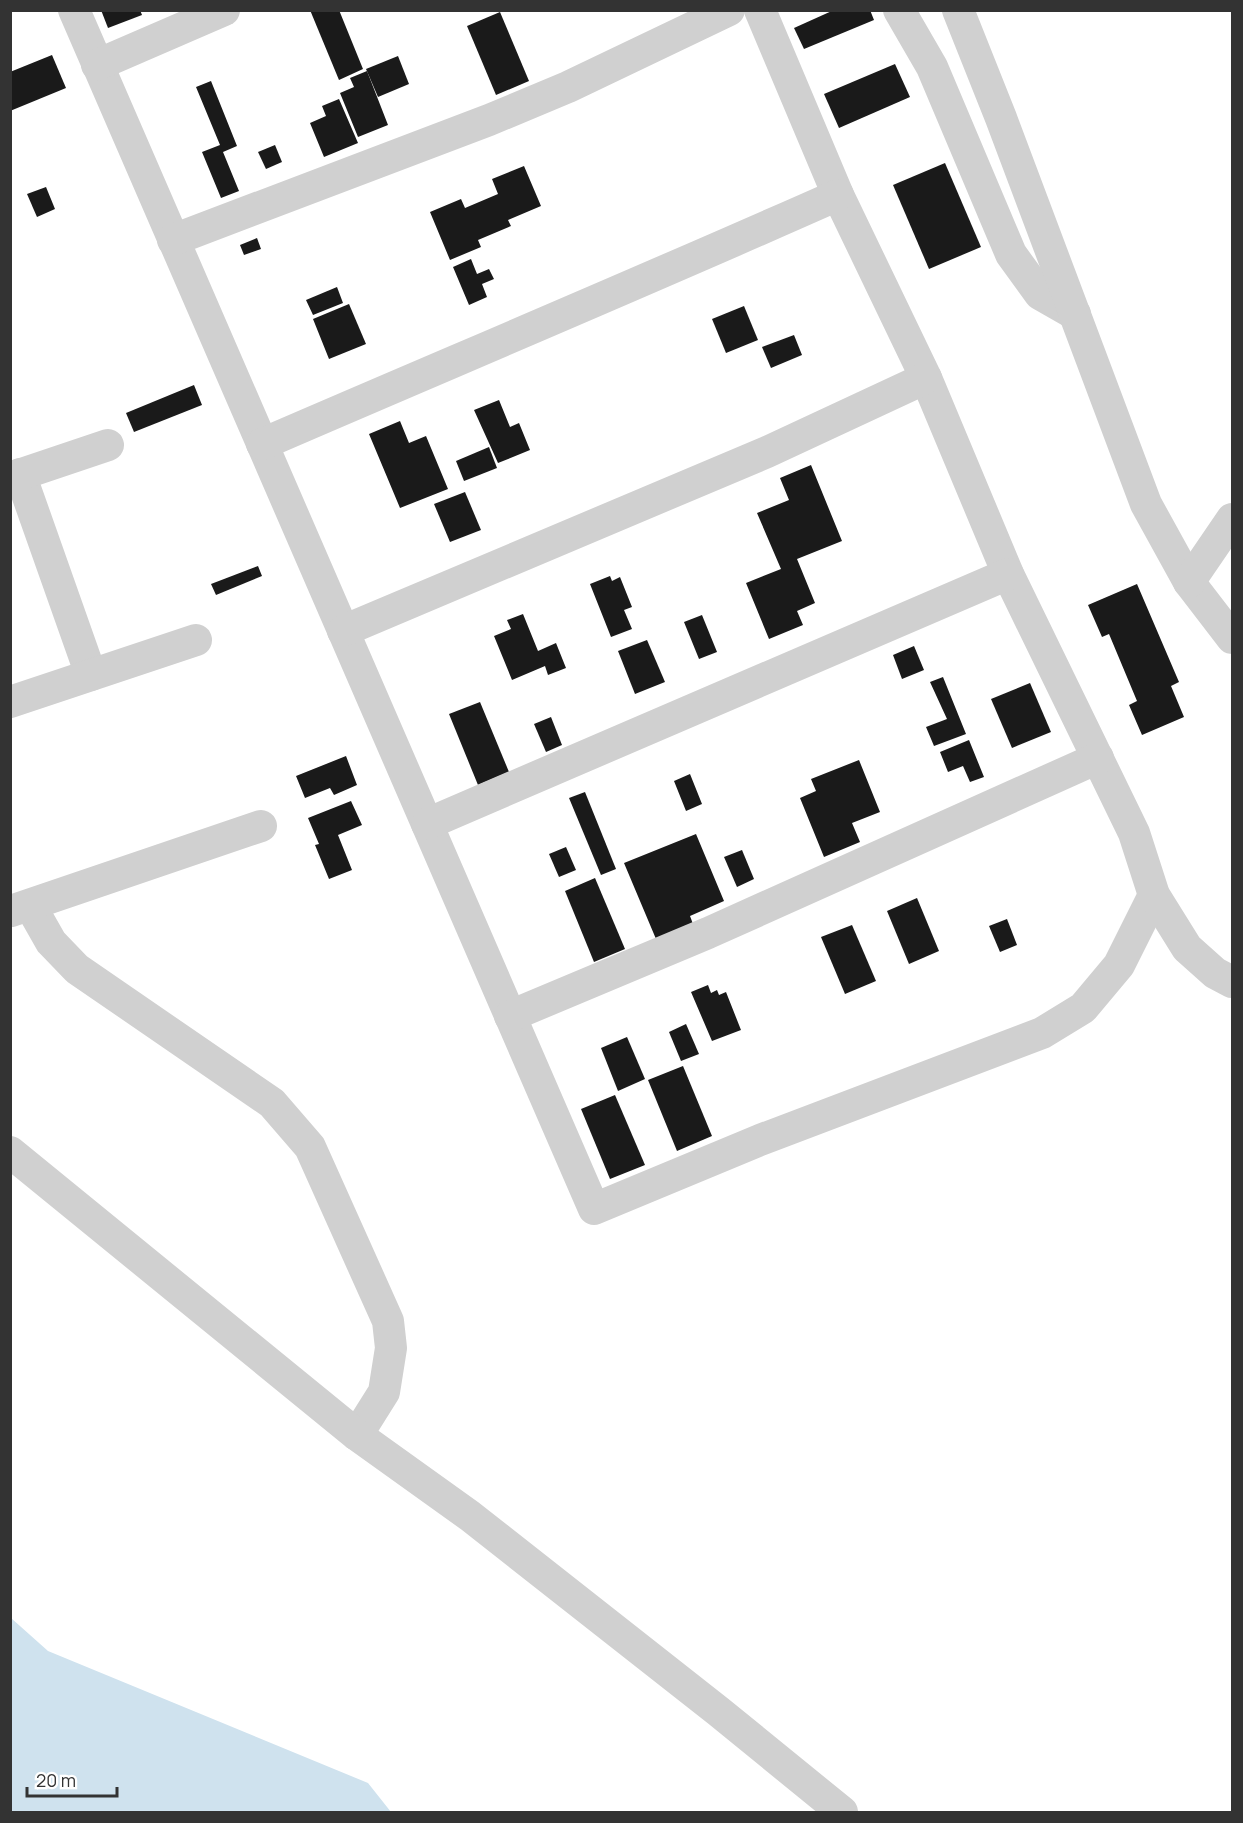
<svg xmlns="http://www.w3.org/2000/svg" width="1243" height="1823" font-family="Manrope,sans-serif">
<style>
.water{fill:#cfe2ee}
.building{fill:#1a1a1a}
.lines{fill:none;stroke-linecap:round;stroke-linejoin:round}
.minor{stroke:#d0d0d0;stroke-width:32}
</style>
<rect width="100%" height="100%" fill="#fff"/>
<!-- water -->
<polygon class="water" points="11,1618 48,1651 368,1783 391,1812 11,1812"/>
<!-- building -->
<g class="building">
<polygon points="101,10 140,10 142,15 108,28"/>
<polygon points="310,10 339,10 363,69 339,80"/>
<polygon points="834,10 870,10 874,20 804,49 794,28"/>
<polygon points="500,12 529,81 496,95 467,26"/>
<polygon points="52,55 66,88 10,111 10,72"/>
<polygon points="398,56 409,84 378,97 366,69"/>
<polygon points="895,64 910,97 839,128 824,94"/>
<polygon points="367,71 388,125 358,137 340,93 354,87 350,78"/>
<polygon points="211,81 237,146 223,152 239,191 221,198 202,152 220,145 196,87"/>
<polygon points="339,99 358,143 324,157 310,123 326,116 322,106"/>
<polygon points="275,145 282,162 266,169 258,152"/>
<polygon points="945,163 981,247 929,269 893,185"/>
<polygon points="524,166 541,206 508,220 511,226 478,240 481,247 450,260 430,212 461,199 465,208 498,194 492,179"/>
<polygon points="46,187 55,209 37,217 27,194"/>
<polygon points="257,238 261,249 244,255 240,245"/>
<polygon points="471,259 477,274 489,269 494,279 482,284 487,297 469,305 453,267"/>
<polygon points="337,287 343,303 313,315 306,300"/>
<polygon points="349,304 366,344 329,359 313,319"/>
<polygon points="744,306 758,340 726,353 712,319"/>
<polygon points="794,335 802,355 771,368 762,347"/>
<polygon points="194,385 202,405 134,432 126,413"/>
<polygon points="499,400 510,427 519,423 530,450 498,463 474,410"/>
<polygon points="400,421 409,443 426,436 448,489 400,508 369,434"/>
<polygon points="489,447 497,468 464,481 456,461"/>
<polygon points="811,465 842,541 797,559 815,603 797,611 803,625 769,639 746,583 781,569 757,513 789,500 780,478"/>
<polygon points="465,492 481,530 450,542 434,504"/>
<polygon points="258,566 262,576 216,595 211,584"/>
<polygon points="610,576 612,581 620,577 632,607 624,610 632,629 611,637 590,584"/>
<polygon points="1137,584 1179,682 1171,686 1184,717 1142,735 1129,705 1137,701 1109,634 1102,637 1088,605"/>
<polygon points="523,614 538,651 556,643 566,668 548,675 545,666 512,680 494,636 511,629 507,620"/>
<polygon points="702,615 717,652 699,659 684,622"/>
<polygon points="647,640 665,682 635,694 618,651"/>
<polygon points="914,646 924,670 902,679 893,655"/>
<polygon points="943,677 966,734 934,746 926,727 947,719 930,682"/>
<polygon points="1030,683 1051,732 1012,748 991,699"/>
<polygon points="480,702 509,772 478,785 449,714"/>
<polygon points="551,717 562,745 546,752 534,724"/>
<polygon points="969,740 984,777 970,782 963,766 948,772 940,752"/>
<polygon points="346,756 357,785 334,795 330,788 305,798 296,776"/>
<polygon points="859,760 880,812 852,823 860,842 824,857 800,798 816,791 811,779"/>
<polygon points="690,774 702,804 686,811 674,781"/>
<polygon points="585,792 616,869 601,875 569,798"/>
<polygon points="351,801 362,825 338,835 352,870 329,879 315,845 319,844 308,818"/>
<polygon points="696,834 724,901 690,916 693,924 656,939 624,863"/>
<polygon points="566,847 576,870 559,877 549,854"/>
<polygon points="742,850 754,879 737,887 724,857"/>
<polygon points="595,878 625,949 594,962 565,891"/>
<polygon points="917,898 939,951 909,964 887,911"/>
<polygon points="1007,919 1017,945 1000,952 989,926"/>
<polygon points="852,925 876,981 845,994 821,937"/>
<polygon points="708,985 711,993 717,990 719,995 726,992 741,1030 712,1041 691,992"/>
<polygon points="686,1024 699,1054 681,1061 669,1032"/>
<polygon points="627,1037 645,1079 618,1091 601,1048"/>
<polygon points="683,1066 712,1136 677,1151 648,1080"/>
<polygon points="615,1095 645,1165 610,1179 581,1109"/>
</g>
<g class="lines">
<!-- minor -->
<g class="minor">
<polyline points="74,10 594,1209 760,1140 1042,1033 1083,1008 1119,965 1154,895"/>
<polyline points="760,10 838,195 926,378 1008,574 1134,833 1154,895 1187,948 1215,973 1232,982"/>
<polyline points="899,10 932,67 1011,254 1040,294 1075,314"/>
<polyline points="958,10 1001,118 1146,504 1189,582 1232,638"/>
<polyline points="97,65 224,10"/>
<polyline points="173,240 489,120 568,87 729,10"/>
<path d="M262 444C454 361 647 280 838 195"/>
<polyline points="20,474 91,675"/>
<polyline points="10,478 108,445"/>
<polyline points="1189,582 1232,519"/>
<polyline points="343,631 767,452 926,378"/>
<polyline points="10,702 196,640"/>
<polyline points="427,824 1008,574"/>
<polyline points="30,905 51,942 77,969 272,1103 310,1147 388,1321 391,1348 384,1392 357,1435"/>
<polyline points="11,911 261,826"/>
<polyline points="510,1016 708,933 1098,758"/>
<polyline points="10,1152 357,1435 470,1516 718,1711 842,1812"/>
</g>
</g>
<!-- border -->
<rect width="1243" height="1823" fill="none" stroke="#333333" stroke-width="24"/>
<!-- scale -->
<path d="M27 1787v9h90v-9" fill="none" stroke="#333333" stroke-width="3"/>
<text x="36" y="1787" font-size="18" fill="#333333" stroke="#ffffff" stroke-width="4.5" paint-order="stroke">20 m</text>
</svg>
